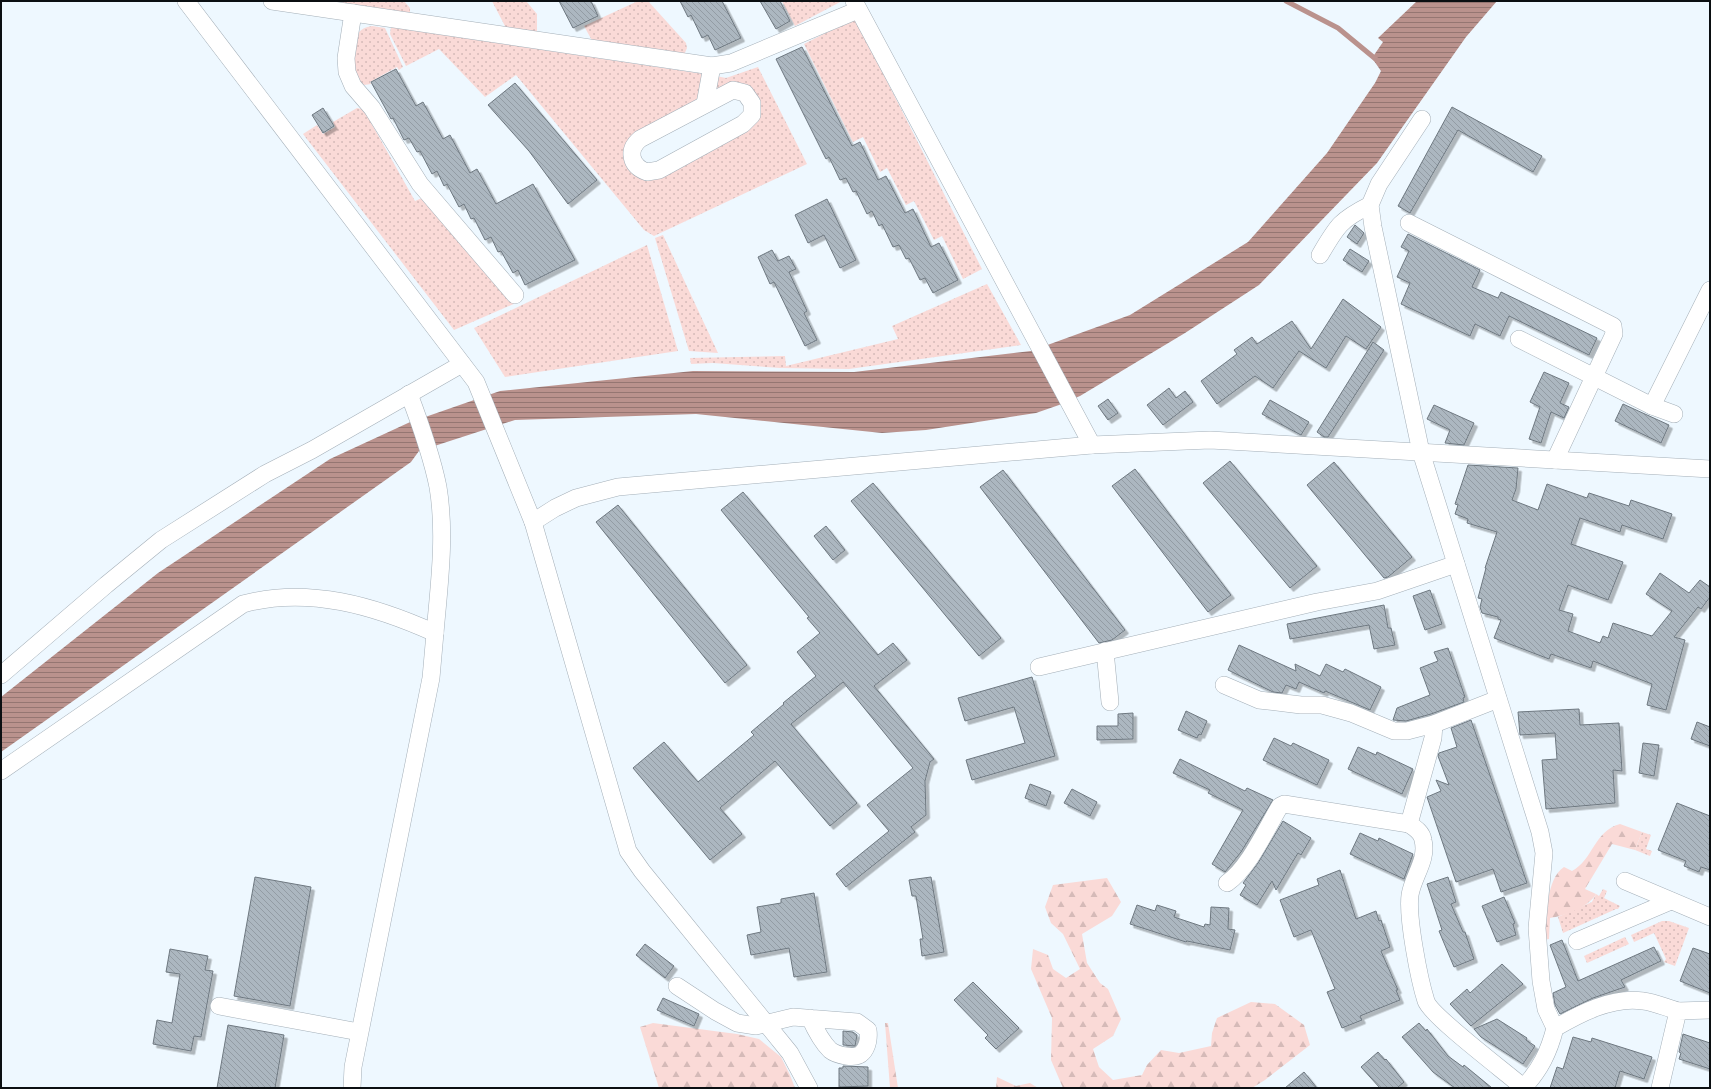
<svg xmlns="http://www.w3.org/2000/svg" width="1711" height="1089" font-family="'Zilla Slab',serif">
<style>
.grass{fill:url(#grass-dots)}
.forest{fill:url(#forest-firs)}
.water{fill:url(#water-rules)}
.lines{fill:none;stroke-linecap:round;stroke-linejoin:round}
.stream{stroke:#ba928d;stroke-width:5}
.building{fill:url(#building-back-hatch);stroke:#6e7880;filter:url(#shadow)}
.minor-casing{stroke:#a4afb8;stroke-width:18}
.minor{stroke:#fff;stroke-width:17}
</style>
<defs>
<pattern id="grass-dots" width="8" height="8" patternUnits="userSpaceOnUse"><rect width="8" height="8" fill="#fadad7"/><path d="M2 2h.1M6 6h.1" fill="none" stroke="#d5bab8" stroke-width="1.8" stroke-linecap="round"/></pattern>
<pattern id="forest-firs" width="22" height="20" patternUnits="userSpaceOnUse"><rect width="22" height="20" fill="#fadad7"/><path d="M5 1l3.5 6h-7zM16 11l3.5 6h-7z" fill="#d5bab8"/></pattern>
<pattern id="water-rules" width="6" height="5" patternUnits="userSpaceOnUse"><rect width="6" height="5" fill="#ba928d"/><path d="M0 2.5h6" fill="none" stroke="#957672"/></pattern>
<pattern id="building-back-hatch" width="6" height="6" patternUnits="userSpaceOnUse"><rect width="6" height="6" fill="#acb7c0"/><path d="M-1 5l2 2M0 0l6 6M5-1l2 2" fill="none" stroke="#939ca4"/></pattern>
<filter id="shadow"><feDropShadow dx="3.5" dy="3.5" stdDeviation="0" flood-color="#0004"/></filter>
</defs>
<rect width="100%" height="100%" fill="#eef8ff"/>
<!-- grass -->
<g class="grass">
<polygon points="306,1 404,1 410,8 410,13 405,15"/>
<polygon points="492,1 526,1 537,14 537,35 507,30"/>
<polygon points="638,1 648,1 686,43 687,48 683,57 594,44 584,26"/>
<polygon points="782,1 842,1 795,26"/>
<polygon points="855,18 982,269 963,279 942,236 934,240 914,201 906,205 887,168 880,172 863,137 853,142 804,44"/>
<path d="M372 26 385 28 403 67 399 70 397 67 370 82 371 84 364 85 357 79C354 59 345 30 372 26Z"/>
<polygon points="391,27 704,74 700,100 640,133 633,171 745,131 756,98 713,93 716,76 726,78 758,67 807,164 654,236 644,230 516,75 485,97 439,49 406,66 390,34"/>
<polygon points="357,108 362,109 365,112 415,201 422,198 516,303 454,330 303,134 317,125 323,134 335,127 333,122"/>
<polygon points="663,235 718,353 689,351 655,238"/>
<polygon points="647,245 678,351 505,377 474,328"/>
<polygon points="987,284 1021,345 849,369 780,368 713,363 691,364 690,358 785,356 786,366 898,339 892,326"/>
<polygon points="1642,832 1651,835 1646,849 1652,851 1650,856 1635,850"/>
<polygon points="1603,889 1607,891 1604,898 1620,906 1618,909 1616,909 1563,933 1558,917 1592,902 1596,894 1599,896"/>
<polygon points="1662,921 1669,921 1689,928 1675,966 1664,962 1666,959 1654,933 1634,942 1631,935"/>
<polygon points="1625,937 1629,944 1587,963 1584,956"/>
</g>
<!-- forest -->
<g class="forest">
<path d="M1620 824 1642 832 1635 850 1612 844 1585 889 1596 894C1589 907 1564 916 1550 918L1549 939 1544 940C1546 920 1546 878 1564 867L1572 871C1593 860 1594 831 1620 824Z"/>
<polygon points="1107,878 1121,902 1112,916 1082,934 1087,963 1100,983 1108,989 1121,1019 1113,1036 1093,1049 1099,1067 1113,1080 1142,1075 1147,1065 1161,1050 1179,1053 1211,1046 1212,1033 1217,1018 1251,1002 1275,1004 1304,1025 1310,1045 1265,1080 1252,1088 1063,1088 1051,1060 1052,1018 1031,969 1033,949 1048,955 1053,969 1066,978 1080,969 1063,934 1051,923 1045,907 1053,885"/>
<polygon points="653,1023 737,1034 759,1039 781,1057 790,1075 795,1088 659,1088 640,1027"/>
<polygon points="885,1023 888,1023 898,1088 890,1088"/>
<polygon points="997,1077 1016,1086 1030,1083 1038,1088 996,1088"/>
</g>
<!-- water -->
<polygon class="water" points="1417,1 1497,1 1466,37 1377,163 1259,285 1185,333 1080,396 1059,405 1036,413 926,430 882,433 696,414 515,420 419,451 411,462 1,752 1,697 158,573 330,459 408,423 500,391 693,371 854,372 1031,351 1130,315 1248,242 1327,153 1375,83 1381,71 1372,58 1383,42 1378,38"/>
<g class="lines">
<!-- stream -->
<polyline class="stream" points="1286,1 1338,28 1378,61"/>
</g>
<!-- building -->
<g class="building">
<polygon points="559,1 591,1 598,16 573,28"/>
<polygon points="680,1 722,1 741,38 715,50 708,35 702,38 691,15 688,17"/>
<polygon points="760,1 780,1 790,21 776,29"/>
<polygon points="802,47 852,146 860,142 878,180 886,176 905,213 913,209 931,247 939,243 958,280 933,293 925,278 920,280 909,258 906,259 899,245 893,247 882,224 879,226 872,211 867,214 856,191 853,192 846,178 840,180 829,157 826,159 776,59"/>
<polygon points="396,69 416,106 423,102 443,139 450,135 470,173 477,169 496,204 533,184 575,260 525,285 518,270 513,273 501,251 498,252 491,237 485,240 474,218 471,219 464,204 459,207 447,184 444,186 437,171 432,174 420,151 417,152 409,138 404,140 393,118 391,119 389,115 371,82"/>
<polygon points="515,83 597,180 568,204 529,151 488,105"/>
<polygon points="1452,107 1542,156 1533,172 1458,130 1410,213 1398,206"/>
<polygon points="323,108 334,126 323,133 312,115"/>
<polygon points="827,199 856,260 840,268 824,235 808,243 795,215"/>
<polygon points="1355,225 1364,233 1357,244 1347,237"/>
<polygon points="1408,234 1480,270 1472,287 1498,298 1501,292 1597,338 1589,355 1509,316 1500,336 1475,324 1470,336 1401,304 1410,283 1397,277 1409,251 1401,247"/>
<polygon points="1350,249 1369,261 1362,272 1343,260"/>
<polygon points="772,250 778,261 789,256 796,269 789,272 807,311 804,313 817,340 805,346 774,282 770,284 758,257"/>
<polygon points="1343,299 1381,327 1366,349 1346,336 1326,368 1299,351 1273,388 1255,376 1217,404 1201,381 1237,354 1234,350 1252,337 1257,344 1292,321 1311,349"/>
<polygon points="1373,342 1384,350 1328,437 1324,437 1317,432"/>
<polygon points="1544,372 1569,383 1560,403 1569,407 1564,418 1551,412 1541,443 1529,439 1540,407 1530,402"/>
<polygon points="1169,388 1176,398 1185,391 1193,402 1163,425 1147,405"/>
<polygon points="1108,399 1118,413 1108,420 1098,406"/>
<polygon points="1270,400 1309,422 1301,435 1262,414"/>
<polygon points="1623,404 1669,425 1661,443 1615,421"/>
<polygon points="1434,405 1474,423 1464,445 1445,443 1450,430 1427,419"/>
<polygon points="1230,461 1317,566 1290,588 1203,483"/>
<polygon points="1334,462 1412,557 1388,577 1384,578 1307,485"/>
<polygon points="1468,465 1518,468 1516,489 1512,500 1538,510 1547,484 1587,498 1589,493 1629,506 1631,500 1672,514 1663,539 1622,525 1620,532 1580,518 1571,544 1623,562 1608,600 1568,585 1559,610 1573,614 1568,631 1600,643 1603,636 1608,638 1613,623 1652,636 1672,611 1646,594 1660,573 1689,593 1700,580 1710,587 1710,597 1701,609 1698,607 1674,637 1685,640 1666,710 1647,705 1652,684 1593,661 1591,668 1551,654 1549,659 1494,638 1501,620 1498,619 1498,617 1482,613 1480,607 1482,599 1478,598 1486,568 1485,568 1497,532 1467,523 1468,519 1455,514 1458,505 1455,504"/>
<polygon points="1135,469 1231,595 1208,612 1112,486"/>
<polygon points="1003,470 1125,630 1112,640 1099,643 980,487"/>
<polygon points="873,483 1001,638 979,656 851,501"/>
<polygon points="743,492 878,655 893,643 907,660 874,686 934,759 930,762 925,781 926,815 911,827 915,832 846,887 836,874 889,831 867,805 913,768 843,682 791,724 857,803 830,826 775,761 720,808 742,834 710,860 633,768 664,742 698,782 754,735 751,732 784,704 783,703 816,676 797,652 820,633 807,618 809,617 721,510"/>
<polygon points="618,505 747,665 725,683 596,522"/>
<polygon points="826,526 845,550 833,560 814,536"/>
<polygon points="1430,590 1442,624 1425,630 1413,596"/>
<polygon points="1384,605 1388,628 1391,628 1395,645 1374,649 1369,625 1290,639 1287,624"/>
<polygon points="1239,645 1296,671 1295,664 1320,676 1326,664 1343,672 1345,669 1381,687 1370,710 1325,691 1324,693 1299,682 1296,689 1286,685 1282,693 1273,692 1228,670"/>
<polygon points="1448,648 1465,697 1463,698 1464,702 1431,714 1406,721 1393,720 1397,708 1430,695 1420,668 1438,661 1434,652"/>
<polygon points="1032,677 1055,756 972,780 966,760 1025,743 1014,707 965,721 958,698"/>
<polygon points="1579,709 1580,725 1619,723 1622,771 1613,770 1615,803 1546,809 1542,760 1557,759 1555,733 1520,735 1518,712"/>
<polygon points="1186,711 1207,721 1201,735 1199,734 1197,738 1178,730"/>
<polygon points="1133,713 1133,739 1097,740 1097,726 1118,726 1118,714"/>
<polygon points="1471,720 1527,883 1501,892 1493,869 1456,882 1427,797 1441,791 1436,780 1449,785 1438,756 1439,753 1457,747 1451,728"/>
<polygon points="1697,722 1710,727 1710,746 1691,739"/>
<polygon points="1274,738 1291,746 1293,743 1329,760 1317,785 1263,760"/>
<polygon points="1643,743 1659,745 1654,776 1639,773"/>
<polygon points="1358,747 1376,755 1377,752 1413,769 1402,794 1348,769"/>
<polygon points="1180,759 1245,791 1247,788 1273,800 1241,852 1225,872 1212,864 1243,810 1208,793 1210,790 1173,773"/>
<polygon points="1030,784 1051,792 1046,806 1025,798"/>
<polygon points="1072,789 1097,802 1090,816 1064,803"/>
<polygon points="1677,803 1710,816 1710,870 1701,867 1699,872 1684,866 1686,861 1658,850"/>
<polygon points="1283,821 1311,838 1301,855 1298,853 1276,890 1272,881 1257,905 1240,895 1246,885 1243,883 1258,863"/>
<polygon points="1360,833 1378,841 1379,838 1413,854 1404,879 1350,854"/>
<polygon points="1340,870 1356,919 1376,911 1379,921 1381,920 1390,947 1381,951 1398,990 1396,990 1400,1000 1360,1016 1362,1020 1342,1028 1327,992 1335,989 1311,930 1294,937 1280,900 1319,885 1317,879"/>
<polygon points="255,877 311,887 290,1006 234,996"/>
<polygon points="931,877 944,952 922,956 920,939 923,939 916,896 912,896 909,880"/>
<polygon points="1448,877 1456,902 1451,904 1463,932 1465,932 1474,959 1454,967 1439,931 1442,930 1427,884"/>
<polygon points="814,893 827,972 794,977 789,948 751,955 747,935 761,932 757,907 781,903 781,899"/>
<polygon points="1504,897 1515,923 1513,924 1516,935 1497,942 1482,906"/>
<polygon points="1137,905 1155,911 1157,905 1176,911 1174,917 1204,927 1205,924 1210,925 1211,907 1229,908 1228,929 1235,930 1230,950 1187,941 1186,942 1130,924"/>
<polygon points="1562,940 1578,981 1654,947 1661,961 1621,980 1625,987 1593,998 1560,1014 1555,1005 1553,993 1566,987 1550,945"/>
<polygon points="645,944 674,966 665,978 636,955"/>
<polygon points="1693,948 1710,954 1710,993 1680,981"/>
<polygon points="170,949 208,956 205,970 213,971 201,1037 194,1036 191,1051 153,1044 157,1020 172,1023 180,974 166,972"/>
<polygon points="1502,964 1523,984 1471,1026 1450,1004 1467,989 1470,993"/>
<polygon points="973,982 1019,1028 996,1049 985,1038 988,1035 954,1000"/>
<polygon points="663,998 699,1014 694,1026 657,1010"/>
<polygon points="1497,1019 1527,1038 1526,1040 1535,1046 1523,1064 1481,1037 1474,1029"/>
<polygon points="1419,1023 1426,1031 1427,1029 1448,1056 1463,1067 1464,1065 1492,1088 1455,1088 1433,1072 1402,1037"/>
<polygon points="228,1025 284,1035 275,1088 217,1088"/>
<polygon points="843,1031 853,1032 857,1035 855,1046 843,1045"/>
<polygon points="1683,1034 1710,1043 1710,1069 1679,1059 1681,1053 1679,1052"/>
<polygon points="1573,1037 1591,1042 1592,1038 1652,1057 1644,1079 1620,1071 1615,1088 1550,1088 1557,1067 1563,1069"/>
<polygon points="1378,1052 1385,1060 1386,1059 1404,1082 1397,1088 1380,1088 1361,1067"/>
<polygon points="843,1066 868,1067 868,1086 839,1087 839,1068 843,1068"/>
<polygon points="1304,1072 1317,1088 1285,1088"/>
</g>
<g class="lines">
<defs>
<g id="minor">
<polyline points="186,1 476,382 533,522"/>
<polyline points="272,1 712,66 731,63 858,10"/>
<polyline points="854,1 1092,445"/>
<polyline points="353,13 346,58 347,72 353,86 372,108 420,184 515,295"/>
<path d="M733 90 745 93 752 103V115L743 124 659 170 647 172C630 166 627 150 640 139Z"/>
<polyline points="705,104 712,66"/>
<polyline points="1422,119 1379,184 1370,205 1373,227 1421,452 1540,832 1544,853 1537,928 1541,981 1546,1009 1555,1028"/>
<polyline points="1409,223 1613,326 1614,334 1555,460"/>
<path d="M1320 255C1337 226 1340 220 1370 205"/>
<polyline points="1519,339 1652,406 1674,414"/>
<path d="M409 394C420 423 432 457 438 487 446 535 439 586 435 633"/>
<polyline points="1652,406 1710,290"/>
<polyline points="1105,651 1110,702"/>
<polyline points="1039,667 1317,602 1377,591 1456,564"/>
<polyline points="1,675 106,585 161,540 265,474 312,450 462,364"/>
<polyline points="1224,685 1259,700 1301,705 1322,705 1351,713 1394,731 1407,731 1434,724 1498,699"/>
<path d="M1434 724 1433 738 1409 824C1415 828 1422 832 1423 840 1428 860 1413 876 1410 895 1407 917 1419 979 1426 1001 1431 1016 1507 1073 1524 1088"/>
<path d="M1 771 243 604C308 586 375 606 435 633L431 678 353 1067 352 1088"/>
<polyline points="1625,881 1710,917"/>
<path d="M1227 883C1249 868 1266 829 1280 806L1284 804 1409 824"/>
<polyline points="1577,941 1671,901"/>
<path d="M677 986 715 1011 737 1023 756 1026 793 1017 857 1022 868 1030C869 1037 868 1047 862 1053 856 1060 836 1055 830 1050 821 1041 815 1029 810 1018"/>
<polyline points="219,1006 359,1032"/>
<polyline points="809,1088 790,1053 642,871 628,851 533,522 555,508 576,498 618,487 1092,445 1210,440 1710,469"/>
<path d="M1523 1088C1540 1070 1549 1052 1555 1028 1579 1014 1613 996 1643 1001 1654 1002 1667 1008 1678 1011"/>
<polyline points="1660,1088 1678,1011 1710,1010"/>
</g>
</defs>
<!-- minor casing -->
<use href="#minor" class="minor-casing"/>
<!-- minor -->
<use href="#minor" class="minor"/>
</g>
<!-- border -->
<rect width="1711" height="1089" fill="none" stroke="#0b0f12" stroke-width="4"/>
</svg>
